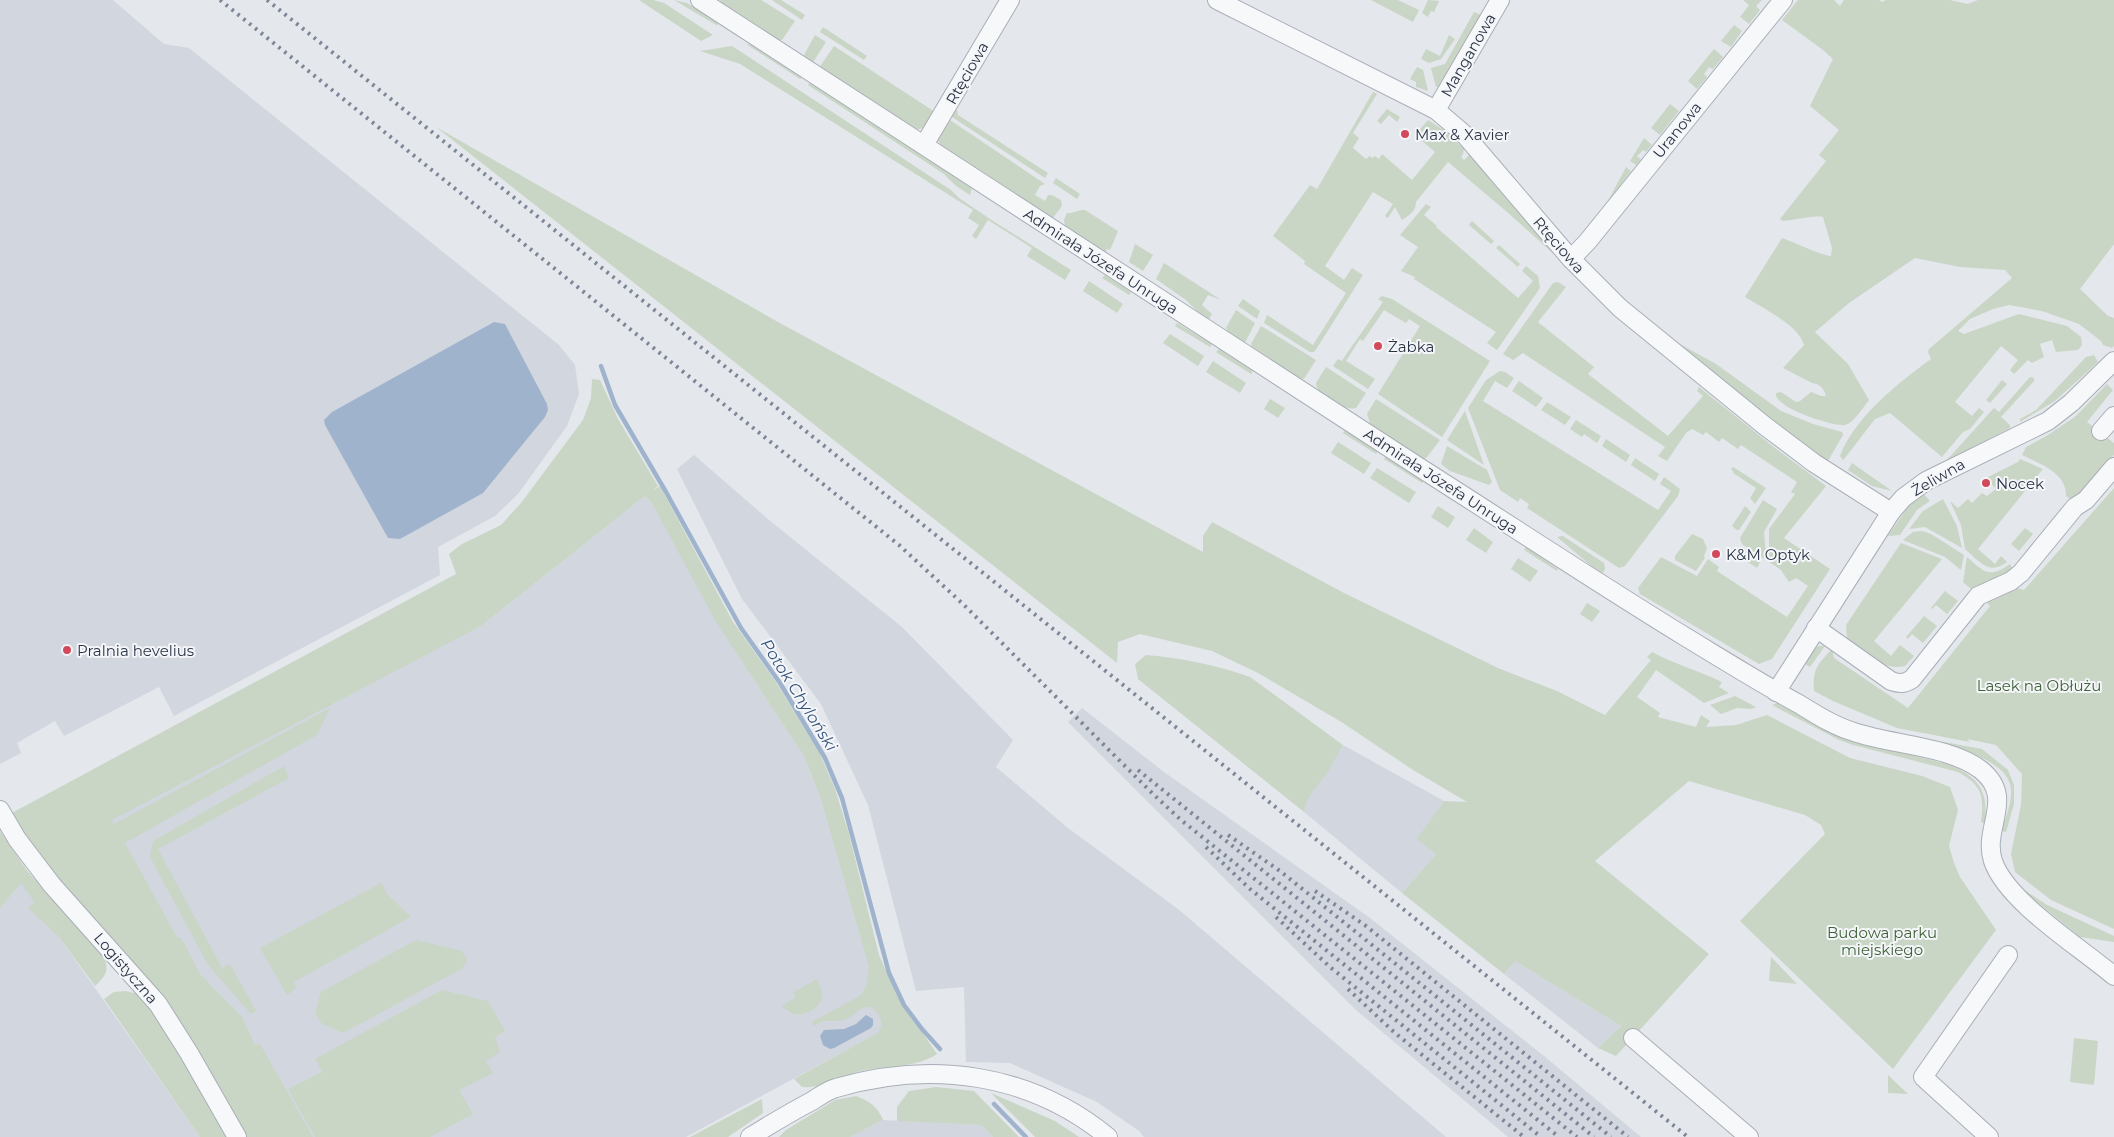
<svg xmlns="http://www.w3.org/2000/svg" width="2114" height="1137" font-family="Montserrat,sans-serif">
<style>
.built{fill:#d2d6de}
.green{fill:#c9d6c5}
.water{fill:#9fb4cc}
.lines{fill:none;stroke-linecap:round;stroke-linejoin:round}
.stream{stroke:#9fb4cc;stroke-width:4.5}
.minor-casing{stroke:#a9aeb7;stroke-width:20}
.minor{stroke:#f7f8fa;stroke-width:18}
.rail{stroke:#7d8696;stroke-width:4;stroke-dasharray:2.5 5;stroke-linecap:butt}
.poi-dot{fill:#d1495b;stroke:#f4f6f9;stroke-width:2}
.labels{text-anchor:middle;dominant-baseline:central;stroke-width:4;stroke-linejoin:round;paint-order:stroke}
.street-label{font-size:15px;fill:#2b3445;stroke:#f4f6f9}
.poi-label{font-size:15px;fill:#2b3445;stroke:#f4f6f9;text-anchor:start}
.park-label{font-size:15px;fill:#3f6138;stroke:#f4f6f9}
.water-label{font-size:16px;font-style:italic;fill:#34527a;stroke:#f4f6f9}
</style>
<rect width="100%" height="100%" fill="#e4e7ec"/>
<!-- built -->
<g class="built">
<polygon points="0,0 113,0 164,44 189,48 559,345 575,365 579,394 567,426 518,494 495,516 438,547 440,575 174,716 159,687 64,736 55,721 17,743 21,753 0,764"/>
<polygon points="694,455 769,520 902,627 1013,740 996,767 1068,828 1178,909 1446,1137 1144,1137 1139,1131 1097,1102 1010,1063 966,1062 964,987 916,991 868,805 821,704 742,599 677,469"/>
<polygon points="645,496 652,503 746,667 804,756 820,797 887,1028 686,1137 312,1137 230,1057 177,937 111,820 280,728 481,626"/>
<polygon points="1082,708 1164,772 1370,918 1544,1056 1641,1137 1508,1137 1356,1010 1068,722"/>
<polygon points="1343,745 1444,801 1418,839 1436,854 1402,893 1304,812 1305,802 1312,790 1324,776"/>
<polygon points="21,882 34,902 29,908 59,937 200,1137 0,1137 0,907"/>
<polygon points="1515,961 1621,1026 1598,1048 1504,974"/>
<polygon points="883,1120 981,1125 993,1137 850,1137"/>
</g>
<!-- green -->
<g class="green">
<polygon points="639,0 653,0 664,3 713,35 701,41"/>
<polygon points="674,0 687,3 717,23 718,26"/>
<polygon points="720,0 761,0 795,21 782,40 778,40 723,5"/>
<polygon points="772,0 781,0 805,15 802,20"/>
<polygon points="1371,0 1398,0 1419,10 1413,22"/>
<polygon points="1428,0 1439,1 1434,12 1431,11 1428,17 1422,13"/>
<polygon points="1743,0 1762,0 1756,6 1760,10 1749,24 1740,17 1749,5"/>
<path d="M1798 0H1834L1840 6 1844 0H1879L1882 2 1886 0H1950L1968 4 1978 0H2114V244L2080 289 2108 316 2114 318V346L2112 348 2103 345 2101 341 2079 324 2042 311 2009 305 1993 309 1970 319 1958 331 1964 334 2019 314 2067 326 2081 337 2082 345 2078 350 2056 352 2052 340 2040 344 2044 357 2032 363 2028 360 2014 374 2010 370 2018 360 2001 346 1955 402 1972 416 1979 408 1984 412 1970 429 1963 432 1942 457 1890 413 1875 419 1845 458 1843 460 1840 456C1855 417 1898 383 1931 359L1928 352 1929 349 2012 278 2005 270 1960 267 1915 258 1849 303 1815 332 1848 364 1869 400C1864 406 1854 423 1845 425 1833 427 1772 407 1776 393L1781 392 1796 402 1800 401 1811 392 1821 396H1826C1824 388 1820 384 1812 383L1783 368 1804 345C1799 325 1762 308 1745 297L1782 238C1791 241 1826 257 1831 256L1832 248 1823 217C1815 215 1794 220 1783 221L1780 219 1826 161 1819 155 1839 130 1810 106 1833 59 1823 50 1782 20Z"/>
<polygon points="1474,12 1481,15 1438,87 1436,87 1431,68 1445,64"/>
<polygon points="1734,25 1742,31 1731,47 1721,41"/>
<polygon points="823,27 867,56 864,60 820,32"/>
<polygon points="815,35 826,42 812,64 804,55"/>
<polygon points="1449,35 1455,39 1441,59 1429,63 1421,59 1426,49 1440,56"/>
<polygon points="746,44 751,45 802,78 800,79"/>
<polygon points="732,46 951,190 959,198 990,219 1071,270 1065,280 1027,256 1032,248 988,220 976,239 972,236 979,225 968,218 973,210 740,64 700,51"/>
<path d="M834 46 935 112C929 122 926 131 913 129L819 68Z"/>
<polygon points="1714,49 1723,57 1713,69 1709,67 1704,74 1707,77 1697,89 1688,81"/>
<polygon points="1417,67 1423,70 1428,91 1416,87 1416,82 1410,79"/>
<polygon points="810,83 952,174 972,188 970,195 956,186 944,174 808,85"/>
<path d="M1373 92 1377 94 1353 133 1359 138 1353 148 1366 159 1370 156 1372 158 1375 156 1379 159 1382 154 1412 180 1435 152 1415 135 1428 120 1445 131 1464 149 1463 154 1461 157 1464 160 1471 153 1557 255 1556 256 1507 212 1448 162 1416 202C1416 212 1409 215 1402 220L1395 207 1388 218 1385 216 1393 204 1373 192 1325 266 1344 280 1352 268 1363 275 1317 348 1314 352H1310L1264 323 1267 315 1313 345 1346 293 1304 264 1305 261 1273 236 1310 185 1317 189Z"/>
<polygon points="1670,104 1679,111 1660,135 1651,128"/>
<polygon points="956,106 958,115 1048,173 1045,178 949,115"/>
<polygon points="1387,109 1400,117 1397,122 1389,115 1381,124 1377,121"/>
<polygon points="947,118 1045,184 1040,186 1035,195 1045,201 1048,195 1052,195 1061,200 1062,206 1052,219 942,148 937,139"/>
<path d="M436 127 778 322 1203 552V536L1212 522 1346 594 1453 646 1498 668 1557 691 1605 715 1651 660 1647 657 1652 652C1674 664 1699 671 1722 682L1719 687 1729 693 1704 703 1656 670 1637 697 1660 713 1658 717 1696 727 1701 715 1710 721 1706 727 1736 725 1767 715 1850 758 1922 776 1950 787 1958 810 1949 846 1954 863 1960 877 1996 930 1893 1069 1740 921 1825 834 1821 825 1805 815 1689 781 1595 861 1709 954 1616 1056 1598 1048 1621 1026 1515 961 1504 974 1402 893 1436 854 1417 839 1444 801 1467 802 1413 770 1343 723 1258 673 1212 651 1140 634 1118 642 1117 663Z"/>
<polygon points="1644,138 1652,145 1646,152 1643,150 1637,156 1641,160 1636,165 1630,161"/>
<polygon points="1626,167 1631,171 1608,201"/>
<polygon points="1056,178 1080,194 1077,199 1053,183"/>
<polygon points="1426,204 1431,207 1424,215 1437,226 1436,227 1518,298 1533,281 1522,271 1526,266 1538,276 1540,288 1497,350 1487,343 1496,332 1414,279 1415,277 1401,271 1418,247 1400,235"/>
<polygon points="1081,210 1085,210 1118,231 1110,250 1107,249 1105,254 1065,227 1064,220 1067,213 1071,213"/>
<polygon points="1472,221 1494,241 1491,244 1469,225"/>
<polygon points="1135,244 1153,255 1143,271 1129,262"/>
<polygon points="1499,245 1520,264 1518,267 1496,248"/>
<polygon points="1164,263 1221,300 1208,295 1202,305 1212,314 1209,319 1205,319 1186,300 1156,279"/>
<polygon points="1105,275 1131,292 1129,295 1102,278"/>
<polygon points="1089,281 1123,304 1117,313 1083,291"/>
<polygon points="1558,282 1566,287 1538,322 1594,367 1588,374 1668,436 1703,396 1697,391 1699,387 1775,448 1826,486 1784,538 1830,569 1772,659 1759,664 1640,594 1638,588 1661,557 1697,576 1708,559 1719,567 1717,571 1787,617 1808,586 1796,578 1789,582 1781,570 1769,562 1769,529 1795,494 1791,492 1797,482 1741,445 1738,449 1722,438 1719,442 1706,432 1703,435 1692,429 1686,433 1667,461 1658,456 1665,447 1523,353 1513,360 1503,354 1553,283"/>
<polygon points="1382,296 1392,299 1490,361 1442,437 1378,394 1420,326 1409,319 1406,323 1384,310 1363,341 1360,339 1346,361 1375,379 1368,389 1333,366 1338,359 1342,361 1343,359 1383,302 1378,299"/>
<polygon points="1243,299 1260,311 1257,319 1238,306"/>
<polygon points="1236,310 1255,323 1245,343 1228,332 1226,328"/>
<polygon points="1177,323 1212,344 1210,347 1175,326"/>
<polygon points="1261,326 1316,360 1304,379 1298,378 1252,348 1251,344"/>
<polygon points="1170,334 1204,356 1198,366 1163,343"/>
<polygon points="1680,344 1716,364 1781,411 1813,424 1842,432 1843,435 1828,461 1825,461 1780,429"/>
<polygon points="1219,349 1253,371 1251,374 1216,352"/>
<polygon points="2094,355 2098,362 2055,401 2020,422 2020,419 2036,410 2086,357"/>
<polygon points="1213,361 1246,383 1240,393 1206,372"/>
<path d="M1326 367 1366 393 1356 408C1344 411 1316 397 1316 383Z"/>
<polygon points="1500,371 1505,372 1514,378 1507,388 1495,381 1483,401 1658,510 1671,491 1660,484 1664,477 1680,489 1678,496 1625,566 1619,568 1527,508 1529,504 1520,498 1518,502 1500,490 1468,408 1486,380"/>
<polygon points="2030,377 2034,378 2034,381 2001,417 2010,425 2010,428 1946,461 1994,408 1999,412"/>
<path d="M592 379 600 380 618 419 658 486 652 491 660 486 733 622 776 682 820 754 835 789 849 834 879 955 897 995 937 1054C916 1068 889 1065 865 1070 843 1074 825 1089 802 1087L794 1079 879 1032C884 1020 881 1016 872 1007 859 1006 857 1014 846 1019 834 1024 830 1016 814 1026L812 1022 861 995 866 987 869 967 820 797 804 756 716 622 652 503 645 496 481 626 112 820 114 824 330 708 317 735 125 843 177 937 182 939 200 974 242 1017 255 1045 260 1044 313 1137H246L174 1011 121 949 40 862 10 814 456 574 449 554 462 544 501 525 521 503 583 420 591 398Z"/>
<polygon points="2002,380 2007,384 1990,403 1986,400"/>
<polygon points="1519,381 1543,398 1536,407 1512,391"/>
<path d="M2107 384 2113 390 2087 422 2114 443V455L2075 500H2072L2066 496C2067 473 2040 464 2022 455L2026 447 2048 435 2076 416Z"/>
<polygon points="1270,399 1285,408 1278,418 1264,409"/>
<polygon points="1376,399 1440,440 1427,457 1424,459 1371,426 1367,414"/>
<polygon points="1547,402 1571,417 1565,425 1541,410"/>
<polygon points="1465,411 1484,465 1447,440"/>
<polygon points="1576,420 1601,436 1597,443 1584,434 1582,437 1570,429"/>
<polygon points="1345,430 1378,451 1376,454 1343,433"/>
<polygon points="1606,439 1630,455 1626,462 1602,446"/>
<polygon points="1338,442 1371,463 1364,474 1331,453"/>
<polygon points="1447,446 1487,470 1492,482 1489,485 1450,471 1441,464"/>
<polygon points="1386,456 1424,480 1422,483 1384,459"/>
<polygon points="1635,458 1659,474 1655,481 1631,465"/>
<path d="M2020 459 2043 469 1978 549 1995 564 2001 556 2007 562C1989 576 1979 561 1965 549L1961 525 1950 501 1958 508 1968 499 1972 503 1982 493 1987 496 1996 489 1986 478 2018 462Z"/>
<polygon points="1852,463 1892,491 1872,486 1848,470"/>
<polygon points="1733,467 1766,488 1755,504 1750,498 1756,488 1733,473 1734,472 1731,469"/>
<polygon points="1377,468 1416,492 1409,503 1370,478"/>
<path d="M2114 488V929L2051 900 2015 872 2011 854 2021 805 2022 774 1996 745 1967 739 1970 742 1897 728 1833 701 1814 691C1812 669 1818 664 1832 649L1834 658 1908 708 1990 606 1985 601 2014 587 2024 590Z"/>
<polygon points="1923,493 1930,501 1917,510 1900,535 1888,536 1909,505"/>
<polygon points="1943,499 1957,526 1962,548 1925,527 1909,529 1923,511"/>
<polygon points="1763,500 1777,509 1764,532 1766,555 1764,559 1742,544 1740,538"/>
<polygon points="1438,506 1455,517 1448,528 1431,517"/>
<polygon points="1745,506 1751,512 1739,530 1737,530 1732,526"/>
<polygon points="1474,528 1493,542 1486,553 1466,540"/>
<polygon points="2025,528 2033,534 2019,551 2011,544"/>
<polygon points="1922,531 1931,534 1964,555 1961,570 1945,557 1903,540 1913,532"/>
<polygon points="1692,534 1703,539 1707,548 1704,556 1705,558 1696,571 1675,560 1675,556"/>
<polygon points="1563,536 1604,563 1605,569 1602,575 1557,537"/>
<path d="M1901 543 1942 559 1874 641 1891 656 1900 645 1914 656 1905 666C1883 672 1864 651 1847 639L1846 625Z"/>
<polygon points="1526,547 1558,569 1557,571 1524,550"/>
<polygon points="1743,550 1759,561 1760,562 1757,568 1738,556 1740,552"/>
<path d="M1967 557C1984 572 1989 579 2010 564L2013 569 2009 573 1971 589 1963 582Z"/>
<polygon points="1518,558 1538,571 1530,582 1511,569"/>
<polygon points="1945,591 1958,601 1947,614 1936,605 1932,609 1931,608"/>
<polygon points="1631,594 1745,661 1746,665"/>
<polygon points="1587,603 1600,611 1592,622 1580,614"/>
<polygon points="1924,616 1937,626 1923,643 1912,634 1908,639 1906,637"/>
<polygon points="1819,646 1825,646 1810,667 1805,664 1815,648"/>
<path d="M1146 655C1181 658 1217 665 1250 677L1343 745C1337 755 1332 766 1325 776 1315 789 1306 796 1304 812L1138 679 1135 664Z"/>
<polygon points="1735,696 1756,707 1751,709 1737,708 1721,714 1710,705"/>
<path d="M1777 703 1783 705 1846 739 1951 765C1981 779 1988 792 1985 824L1981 822C1984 796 1983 786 1958 772L1853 745 1839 740 1772 705Z"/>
<path d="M1895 733 1982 749 2008 770 2014 785V804L2006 832 2002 831C2005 819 2011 805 2011 793 2014 753 1924 740 1895 733Z"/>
<polygon points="284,766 289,778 158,849 222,968 230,964 256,1011 251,1014 208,965 150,857 153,841"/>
<path d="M0 831 28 872 102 950C108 967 110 973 95 986L59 937 28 908 34 902 21 883 0 908Z"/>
<polygon points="381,883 388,895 411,917 294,982 296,988 287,995 260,948"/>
<polygon points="2023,889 2047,905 2114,936 2114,942 2080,937 2022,890"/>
<polygon points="416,940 462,951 467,960 463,968 343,1033 322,1024 315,1013 321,992"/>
<polygon points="1771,957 1797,984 1769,981"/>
<path d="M817 979C819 984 822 990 822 995 822 1008 803 1018 792 1013 788 1011 785 1008 781 1006L795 998 794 992Z"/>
<polygon points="442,990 488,1001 505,1031 495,1037 500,1052 486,1061 493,1073 459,1090 473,1114 430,1137 315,1137 288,1089 322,1072 315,1059"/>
<polygon points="126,991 138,994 147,1001 174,1040 229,1137 200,1137 104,999 114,992"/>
<polygon points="2074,1038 2098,1041 2094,1085 2070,1082"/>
<polygon points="1888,1075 1908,1094 1888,1093"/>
<polygon points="936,1087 974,1091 1019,1137 993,1137 981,1125 897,1121 897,1107 909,1091"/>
<polygon points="991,1093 1055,1121 1079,1137 1035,1137"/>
<path d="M856 1096C869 1101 878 1107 883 1120L850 1137H779L786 1130 835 1100Z"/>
<polygon points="762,1099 763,1113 728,1137 690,1137"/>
</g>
<!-- water -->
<g class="water">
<polygon points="494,322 505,324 547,404 548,410 545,417 483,493 400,539 388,538 325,425 324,420 332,412"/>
<polygon points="866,1015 873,1019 873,1025 871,1028 834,1048 830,1049 823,1045 820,1036 824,1030 844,1029 856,1024"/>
</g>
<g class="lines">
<!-- stream -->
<g class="stream">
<polyline points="601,366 615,405 666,492 741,628 780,683 825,758 842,798 889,973 904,1005 922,1029 940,1049"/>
<polyline points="994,1104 1026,1137"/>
</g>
<defs>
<g id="minor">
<path d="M700 0C941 156 1181 314 1422 469 1510 525 1596 582 1684 636 1722 659 1760 683 1799 704 1817 715 1834 726 1854 732 1892 745 1950 746 1981 770 2016 798 1982 828 1993 861 2007 902 2080 947 2114 976"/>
<polyline points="1217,0 1436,110 1464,134 1571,259 1620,308 1765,426 1814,463 1891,512"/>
<polyline points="1436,110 1500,0"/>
<polyline points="924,145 1010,0"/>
<polyline points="1571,259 1588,241 1783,0"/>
<polyline points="2101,431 2114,416"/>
<path d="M1816 628 1891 681C1900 684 1904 684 1912 679L1978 596 2011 581 2021 573 2075 507 2086 500 2114 467"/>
<polyline points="1776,692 1891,512 1903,498 1926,481 2048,421 2071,403 2114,361"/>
<polyline points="0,810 17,839 52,885 158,1004 189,1053 237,1137"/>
<polyline points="1633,1038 1749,1137"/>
<path d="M750 1137C771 1124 791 1112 812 1101 820 1096 828 1090 836 1088 931 1060 1030 1073 1108 1137"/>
<polyline points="1989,1137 1923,1077 2008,955"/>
</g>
</defs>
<!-- minor casing -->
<use href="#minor" class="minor-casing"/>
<!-- minor -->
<use href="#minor" class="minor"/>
<!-- rail -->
<g class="rail">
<polyline points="220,0 899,545 963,604 1153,794 1181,820 1577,1137"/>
<polyline points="267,0 1688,1137"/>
<polyline points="1138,770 1594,1137"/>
<polyline points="1228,835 1280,871 1611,1137"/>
<polyline points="1206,847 1250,889 1559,1137"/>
<polyline points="1315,891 1366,926 1628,1137"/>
<polyline points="1276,917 1330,967 1541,1137"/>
<polyline points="1348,989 1395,1033 1524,1137"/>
</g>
</g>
<!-- markers -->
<g class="poi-dot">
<circle cx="1405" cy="134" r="5"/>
<circle cx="1378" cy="346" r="5"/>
<circle cx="1986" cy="483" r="5"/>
<circle cx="1716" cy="554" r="5"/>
<circle cx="67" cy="650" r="5"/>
</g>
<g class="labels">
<!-- street labels -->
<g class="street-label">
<text transform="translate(1468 55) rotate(-60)">Manganowa</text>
<text transform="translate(967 73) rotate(-60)">Rtęciowa</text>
<text transform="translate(1677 130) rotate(-51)">Uranowa</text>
<text transform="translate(1559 245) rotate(49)">Rtęciowa</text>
<text transform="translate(1101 261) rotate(33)">Admirała Józefa Unruga</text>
<text transform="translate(1938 477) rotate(-30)">Żeliwna</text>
<text transform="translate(1441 481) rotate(33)">Admirała Józefa Unruga</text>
<text transform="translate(126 968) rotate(49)">Logistyczna</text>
</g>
<!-- poi labels -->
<g class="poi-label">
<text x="1415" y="134">Max &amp; Xavier</text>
<text x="1388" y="346">Żabka</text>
<text x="1996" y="483">Nocek</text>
<text x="1726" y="554">K&amp;M Optyk</text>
<text x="77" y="650">Pralnia hevelius</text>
</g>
<!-- park labels -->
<g class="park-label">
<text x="2039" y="685">Lasek na Obłużu</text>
<text x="1882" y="932">Budowa parku<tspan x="1882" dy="17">miejskiego</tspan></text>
</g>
<!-- water labels -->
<g class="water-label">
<text transform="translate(799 695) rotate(58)">Potok Chyloński</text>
</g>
</g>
</svg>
